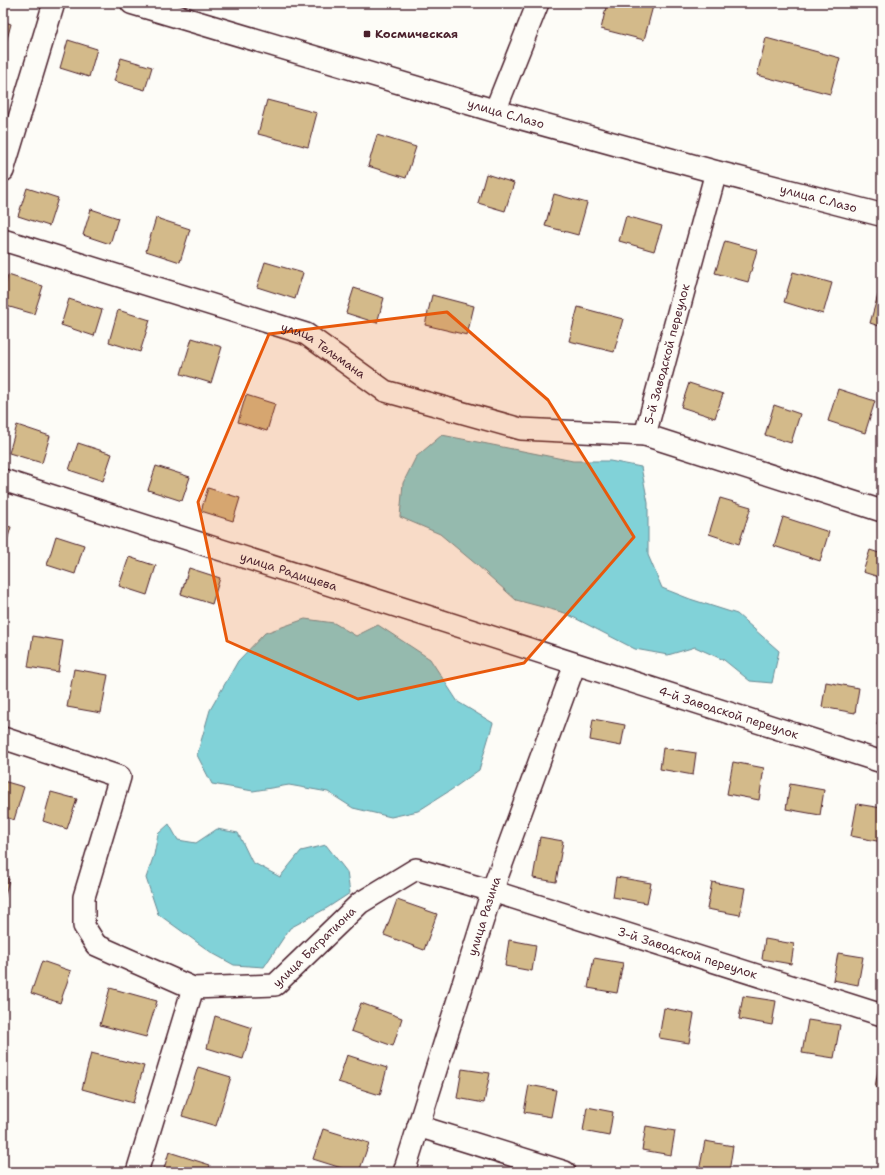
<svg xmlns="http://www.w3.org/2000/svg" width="885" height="1175" font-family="'Shantell Sans',sans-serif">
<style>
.water{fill:#81d2d8;stroke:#6b8a93}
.building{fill:#d3ba8a;stroke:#4a1f2b}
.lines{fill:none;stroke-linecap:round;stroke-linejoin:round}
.minor-casing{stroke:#4a1f2b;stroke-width:24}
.tertiary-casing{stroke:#4a1f2b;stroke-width:25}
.minor{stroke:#fdfcf7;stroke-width:21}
.tertiary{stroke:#fdfcf7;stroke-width:22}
.marked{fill:#e8590c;fill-opacity:0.2;stroke:#e8590c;stroke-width:3;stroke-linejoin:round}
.poi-dot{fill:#4a1f2b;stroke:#fdfcf7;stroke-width:1.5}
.labels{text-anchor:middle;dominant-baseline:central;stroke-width:4;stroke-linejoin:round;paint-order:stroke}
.poi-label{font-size:12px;font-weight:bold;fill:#4a1f2b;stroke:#fdfcf7;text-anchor:start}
.street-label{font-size:12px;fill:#4a1f2b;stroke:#fdfcf7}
</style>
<rect width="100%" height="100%" fill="#fdfcf7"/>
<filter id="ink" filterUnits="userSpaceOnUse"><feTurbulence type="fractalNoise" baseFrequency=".025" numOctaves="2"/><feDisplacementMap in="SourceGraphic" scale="8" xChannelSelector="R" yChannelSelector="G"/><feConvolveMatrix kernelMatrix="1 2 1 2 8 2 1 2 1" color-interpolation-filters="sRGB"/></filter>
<g filter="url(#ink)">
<!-- water -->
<g class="water">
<polygon points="442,435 573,461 610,461 641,467 648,503 648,555 662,588 690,599 737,614 779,651 772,683 750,681 724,660 695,647 668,655 635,649 565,613 516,600 477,565 440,534 400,517 403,483 416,457"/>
<polygon points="305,619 334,623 356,636 378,625 430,659 458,702 493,723 479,770 451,790 418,811 391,817 353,808 328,792 289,785 253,791 212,784 197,755 210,710 238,661 265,633"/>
<polygon points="169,824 178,840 196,843 217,829 238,833 252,862 280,877 301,851 326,845 347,872 350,893 327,908 290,928 264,967 234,965 212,953 158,914 146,878 154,855 158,834"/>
</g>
<!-- building -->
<g class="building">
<polygon points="607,3 643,3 653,6 644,40 601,29"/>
<polygon points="3,21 11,24 3,54"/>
<polygon points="766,38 840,58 830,94 757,75"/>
<polygon points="68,40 97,49 89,77 60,68"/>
<polygon points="121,58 152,67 145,90 114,81"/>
<polygon points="267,100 317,113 308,147 258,134"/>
<polygon points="377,135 416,147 406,178 368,166"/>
<polygon points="486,174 514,183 505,211 478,203"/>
<polygon points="27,188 58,198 49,226 18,216"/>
<polygon points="554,194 587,203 578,235 545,226"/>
<polygon points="91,209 118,218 110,244 83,235"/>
<polygon points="626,216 662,226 654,251 619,241"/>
<polygon points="156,218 190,229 180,262 146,251"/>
<polygon points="725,241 757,250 748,282 715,273"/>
<polygon points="265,262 303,273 295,299 257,287"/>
<polygon points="793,272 832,283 823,314 784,302"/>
<polygon points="8,275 43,286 34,314 3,305 3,293"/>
<polygon points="354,288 384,298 377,323 346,313"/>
<polygon points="432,295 474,306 467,335 425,325"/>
<polygon points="878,295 882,296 882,327 870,323"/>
<polygon points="69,299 102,310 94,336 61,325"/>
<polygon points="578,307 623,319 614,352 569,341"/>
<polygon points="118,310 150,320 140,352 109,342"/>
<polygon points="192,338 222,347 211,383 181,374"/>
<polygon points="689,383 723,394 715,418 681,407"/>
<polygon points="838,389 875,401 865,433 828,421"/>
<polygon points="246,395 275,404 267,431 238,422"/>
<polygon points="774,405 800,414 791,443 765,435"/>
<polygon points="17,425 50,436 42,463 9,453"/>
<polygon points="78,443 112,454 103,481 69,470"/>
<polygon points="156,466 190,477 182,501 148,490"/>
<polygon points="208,488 240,498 233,521 201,511"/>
<polygon points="720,498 751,507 739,544 709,534"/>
<polygon points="783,517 829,532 820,561 774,546"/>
<polygon points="3,525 11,527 4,551 3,551"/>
<polygon points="56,536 84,545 75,574 47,565"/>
<polygon points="870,550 882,554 882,578 863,572"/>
<polygon points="129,557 156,566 147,595 119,586"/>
<polygon points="189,568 220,578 212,604 181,594"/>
<polygon points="33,636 63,641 58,672 28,667"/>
<polygon points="74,669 108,675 101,713 67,707"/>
<polygon points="826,682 859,688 855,713 822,707"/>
<polygon points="880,707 882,708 882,726 877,725"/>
<polygon points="593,719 625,725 621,746 590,740"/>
<polygon points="663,748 696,753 693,775 660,769"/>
<polygon points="733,762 764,768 759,800 727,794"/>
<polygon points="3,781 24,787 14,820 3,816"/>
<polygon points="790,784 824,790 820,815 786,809"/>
<polygon points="51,792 77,799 67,829 43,821"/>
<polygon points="857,804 882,808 882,842 851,836"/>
<polygon points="540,837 563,841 556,882 533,878"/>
<polygon points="616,877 651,883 647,903 613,897"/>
<polygon points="3,878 9,879 3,905"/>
<polygon points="712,882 745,888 740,915 707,909"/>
<polygon points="397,900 437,914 424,950 384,935"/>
<polygon points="765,939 794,944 791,964 762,959"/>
<polygon points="509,940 536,945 532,971 505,966"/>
<polygon points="838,953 863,957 858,985 833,980"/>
<polygon points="594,958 623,963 617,993 588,988"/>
<polygon points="42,961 71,971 60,1003 31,993"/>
<polygon points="110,988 157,1001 146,1037 100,1025"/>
<polygon points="743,996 776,1001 772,1025 739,1019"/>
<polygon points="361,1003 402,1018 393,1046 351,1031"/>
<polygon points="664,1008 694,1014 689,1043 659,1038"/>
<polygon points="215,1016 252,1028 243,1059 207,1048"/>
<polygon points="808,1020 840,1025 834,1058 802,1053"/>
<polygon points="91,1053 144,1066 133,1103 82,1089"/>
<polygon points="347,1055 387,1068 380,1095 338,1082"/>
<polygon points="880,1059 882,1059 882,1088 875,1087"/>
<polygon points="198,1067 231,1077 216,1126 182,1116"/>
<polygon points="462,1069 490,1073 484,1103 457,1098"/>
<polygon points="529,1085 556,1090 551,1117 524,1112"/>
<polygon points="587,1107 613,1112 609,1136 583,1131"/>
<polygon points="646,1126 675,1131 671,1155 642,1150"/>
<polygon points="323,1129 369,1143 359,1172 354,1172 313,1159"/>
<polygon points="705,1141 733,1146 729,1172 699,1171"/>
<polygon points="169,1152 210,1165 208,1172 163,1172"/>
<polygon points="770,1167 801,1172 770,1172"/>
</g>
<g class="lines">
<defs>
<g id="minor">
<polyline points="495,111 538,3"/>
<polyline points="3,171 54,3"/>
<polyline points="716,172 645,435 882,511"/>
<path id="s1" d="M3 240 306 334 385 391 521 429 645 435"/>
<path id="s2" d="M3 480 882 762"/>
<path id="s3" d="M3 738 120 777 84 897V926L96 945 193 988 275 985 360 903 416 869 492 891 882 1015"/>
<polyline points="418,1126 565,1172"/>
<polyline points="137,1172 193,988"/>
<path id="s4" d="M404 1172 492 891 575 664"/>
</g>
<g id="tertiary">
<path id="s5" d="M132 3 495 111 716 172 882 215"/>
</g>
</defs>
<!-- minor casing -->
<use href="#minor" class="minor-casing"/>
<!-- tertiary casing -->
<use href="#tertiary" class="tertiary-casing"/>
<!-- minor -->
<use href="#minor" class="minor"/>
<!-- tertiary -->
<use href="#tertiary" class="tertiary"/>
</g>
</g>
<!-- marked area -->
<path class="marked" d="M447 312 548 400 634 537 524 663 358 699 227 641 198 502 269 334Z"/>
<!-- markers -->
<rect class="poi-dot" x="363" y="30" width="8" height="8" rx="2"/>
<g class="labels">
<!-- poi labels -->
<g class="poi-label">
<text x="375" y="34">Космическая</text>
</g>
<!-- street labels -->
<g class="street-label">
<text stroke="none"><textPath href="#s5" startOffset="390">улица С.Лазо</textPath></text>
<text stroke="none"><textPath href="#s5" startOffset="714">улица С.Лазо</textPath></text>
<text stroke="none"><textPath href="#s1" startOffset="340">улица Тельмана</textPath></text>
<text transform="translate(667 354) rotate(-75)">5-й Заводской переулок</text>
<text stroke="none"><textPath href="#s2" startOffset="300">улица Радищева</textPath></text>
<text stroke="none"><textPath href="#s2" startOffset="762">4-й Заводской переулок</textPath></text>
<text stroke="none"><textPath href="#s4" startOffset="268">улица Разина</textPath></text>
<text stroke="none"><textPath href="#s3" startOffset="543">улица Багратиона</textPath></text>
<text stroke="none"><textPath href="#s3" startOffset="956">3-й Заводской переулок</textPath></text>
</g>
</g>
<!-- margin -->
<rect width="885" height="1175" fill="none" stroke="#fdfcf7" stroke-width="16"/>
<rect x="8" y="8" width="869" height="1159" fill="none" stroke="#4a1f2b" stroke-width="1.5" filter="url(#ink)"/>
</svg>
